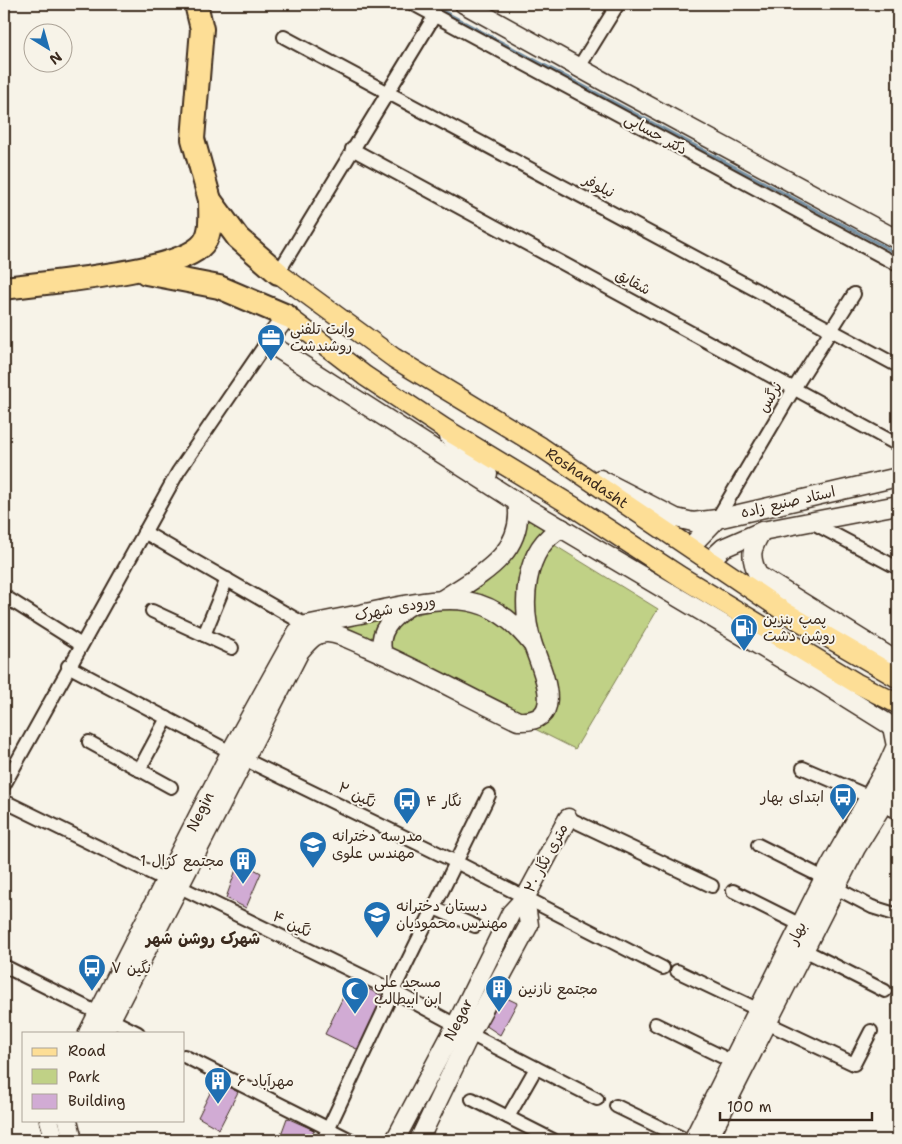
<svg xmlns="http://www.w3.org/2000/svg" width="902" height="1144" font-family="'Shantell Sans','Playpen Sans Arabic',sans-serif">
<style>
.green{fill:#c0d186;stroke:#7e7e52}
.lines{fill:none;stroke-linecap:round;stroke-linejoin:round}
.stream{stroke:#7691a4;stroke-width:3}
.building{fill:#d1abd4;stroke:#3b2a1e}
.street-casing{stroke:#3b2a1e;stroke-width:16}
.secondary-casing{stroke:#3b2a1e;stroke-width:21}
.primary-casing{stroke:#3b2a1e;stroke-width:22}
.highway-casing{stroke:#3b2a1e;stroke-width:26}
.street{stroke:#f7f3e8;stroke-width:12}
.secondary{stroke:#f7f3e8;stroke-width:18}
.primary{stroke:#fdde96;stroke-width:19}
.highway{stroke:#fdde96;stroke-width:22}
.labels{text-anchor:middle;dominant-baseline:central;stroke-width:4;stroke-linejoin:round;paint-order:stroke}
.street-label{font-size:15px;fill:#3b2a1e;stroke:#f7f3e8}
.poi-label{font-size:15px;fill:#3b2a1e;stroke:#f7f3e8;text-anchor:start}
.neighbourhood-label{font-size:16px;font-weight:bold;fill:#3b2a1e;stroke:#f7f3e8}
</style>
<rect width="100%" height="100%" fill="#f7f3e8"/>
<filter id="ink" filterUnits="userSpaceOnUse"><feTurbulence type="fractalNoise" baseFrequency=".02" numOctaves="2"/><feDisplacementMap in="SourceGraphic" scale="10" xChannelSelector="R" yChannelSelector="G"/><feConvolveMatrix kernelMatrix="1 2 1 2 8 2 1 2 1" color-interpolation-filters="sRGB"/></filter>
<g filter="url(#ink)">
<!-- green -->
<g class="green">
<polygon points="525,511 552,527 543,534 524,626 459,596 477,585"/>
<path d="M551 543 658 609 575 749 533 728C543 715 557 703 556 685 533 629 523 600 551 543Z"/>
<path d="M449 608 478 613 492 619 503 625 524 647 541 695 538 707 525 717 392 652C373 621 430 609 449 608Z"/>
<polygon points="392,614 375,646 331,625"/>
</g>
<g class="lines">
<!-- stream -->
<polyline class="stream" points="430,4 898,254"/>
</g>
<!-- building -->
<g class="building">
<polygon points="239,861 261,873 246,908 226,898"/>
<polygon points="351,981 385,997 359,1050 325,1034"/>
<polygon points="496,993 517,1003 500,1035 482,1023"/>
<polygon points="216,1081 238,1092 219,1129 198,1117"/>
<polygon points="287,1118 314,1130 309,1140 279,1140"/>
</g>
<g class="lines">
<defs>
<g id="street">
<polyline points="413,4 898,265"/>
<polyline points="284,37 898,366"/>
<polyline points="579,67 618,4"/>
<polyline points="352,149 898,445"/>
<polyline points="278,273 435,15"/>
<polyline points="717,519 795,387 854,294"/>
<polyline points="811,522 898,568"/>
<polyline points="144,532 313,629"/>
<polyline points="4,596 80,644"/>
<polyline points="152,611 232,648"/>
<polyline points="204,635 227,579"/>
<polyline points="68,666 244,759 456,862 663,968"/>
<polyline points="89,742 171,787"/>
<polyline points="803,768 870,797"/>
<polyline points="139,770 167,718"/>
<polyline points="4,785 178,472 267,342"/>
<polyline points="4,801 393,991 456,1025"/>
<polyline points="883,805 898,813"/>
<polyline points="568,818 712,886"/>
<polyline points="758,845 824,878"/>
<polyline points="836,888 872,907 898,915"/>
<polyline points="733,891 801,925"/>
<polyline points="434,908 475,926"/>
<polyline points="804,950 885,991"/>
<polyline points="4,966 138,1033"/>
<polyline points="677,971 759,1010"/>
<polyline points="767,1023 854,1064 871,1031"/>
<polyline points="655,1024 733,1062"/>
<polyline points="470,1034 597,1099"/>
<polyline points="184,1056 351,1140"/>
<polyline points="472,1099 553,1140"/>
<polyline points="616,1106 686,1140"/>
<polyline points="508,1117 536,1068"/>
<polyline points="323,1140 393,991 489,795"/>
</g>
<g id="secondary">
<polyline points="464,4 612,86 898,240"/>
<polyline points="287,316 267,342 517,502 824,684 898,730"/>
<polyline points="449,437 488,474"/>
<polyline points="600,479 676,518 693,522 717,519"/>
<path d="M762 531C751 549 749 555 758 575L898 662"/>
<polyline points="690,547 717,519 898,477"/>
<polyline points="709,561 723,548 762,531 898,505"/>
<path d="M443 599C480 575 526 553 517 502"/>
<path d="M383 654C376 632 392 617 409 606"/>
<path id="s1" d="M88 1033 231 751 297 632 306 625C334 619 362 614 389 608 451 596 489 590 532 644"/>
<path d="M104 1033 300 651C308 642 315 632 328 633 341 634 355 642 367 647 418 669 468 697 518 721 569 724 541 669 533 645 520 607 523 548 562 528"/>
<polyline points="49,1120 55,1140"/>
<polyline points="68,1120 73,1140"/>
<path id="s2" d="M395 1140 456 1025 511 913 525 898 568 818"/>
<polyline points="419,1140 470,1034 529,925 525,898"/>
<polyline points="693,1140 830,866 888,764 896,746 892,727"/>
<polyline points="708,1140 856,848 898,780"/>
</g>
<g id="primary">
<path id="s3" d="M278 273 394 358 541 447 788 614 898 678"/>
<polyline points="287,316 365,376 445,429 574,507 681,577 856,683 898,704"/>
</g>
<g id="highway">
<polyline points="196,4 202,29 193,139 210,200 238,238 278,273"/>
<polyline points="146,273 219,287 287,316"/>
<path d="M4 288C47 282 171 273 200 247 213 236 210 216 210 200"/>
</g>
</defs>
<!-- street casing -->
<use href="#street" class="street-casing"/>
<!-- secondary casing -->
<use href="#secondary" class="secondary-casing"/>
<!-- primary casing -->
<use href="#primary" class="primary-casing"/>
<!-- highway casing -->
<use href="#highway" class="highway-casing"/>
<!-- street -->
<use href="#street" class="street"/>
<!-- secondary -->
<use href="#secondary" class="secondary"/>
<!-- primary -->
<use href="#primary" class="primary"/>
<!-- highway -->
<use href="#highway" class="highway"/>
</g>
</g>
<!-- icons -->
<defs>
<symbol id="office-pin" viewBox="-11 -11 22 30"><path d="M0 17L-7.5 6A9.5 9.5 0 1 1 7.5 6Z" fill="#1f6fb2" stroke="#f7f3e8"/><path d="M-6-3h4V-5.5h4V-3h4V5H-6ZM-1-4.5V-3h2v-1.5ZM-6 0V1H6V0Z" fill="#fff"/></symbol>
<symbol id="fuel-pin" viewBox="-11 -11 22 30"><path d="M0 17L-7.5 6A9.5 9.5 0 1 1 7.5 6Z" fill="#1f6fb2" stroke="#f7f3e8"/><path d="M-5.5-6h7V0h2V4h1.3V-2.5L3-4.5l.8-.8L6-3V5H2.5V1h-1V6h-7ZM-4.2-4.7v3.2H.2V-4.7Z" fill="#fff"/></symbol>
<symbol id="bus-pin" viewBox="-11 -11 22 30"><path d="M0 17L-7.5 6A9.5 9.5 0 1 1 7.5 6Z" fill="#1f6fb2" stroke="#f7f3e8"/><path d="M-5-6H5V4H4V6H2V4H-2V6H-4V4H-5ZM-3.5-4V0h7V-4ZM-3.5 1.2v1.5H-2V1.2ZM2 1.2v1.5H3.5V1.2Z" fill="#fff"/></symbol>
<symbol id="school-pin" viewBox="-11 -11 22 30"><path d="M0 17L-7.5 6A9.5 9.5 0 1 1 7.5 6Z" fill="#1f6fb2" stroke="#f7f3e8"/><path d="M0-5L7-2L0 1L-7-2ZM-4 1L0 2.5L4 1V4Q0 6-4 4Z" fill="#fff"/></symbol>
<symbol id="building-pin" viewBox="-11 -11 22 30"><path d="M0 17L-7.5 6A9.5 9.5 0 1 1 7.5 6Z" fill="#1f6fb2" stroke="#f7f3e8"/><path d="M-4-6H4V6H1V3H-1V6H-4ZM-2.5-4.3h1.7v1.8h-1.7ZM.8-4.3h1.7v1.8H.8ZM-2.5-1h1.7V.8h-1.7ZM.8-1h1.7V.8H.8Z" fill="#fff"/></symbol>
<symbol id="mosque-pin" viewBox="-11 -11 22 30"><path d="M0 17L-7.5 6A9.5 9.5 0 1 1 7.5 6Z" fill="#1f6fb2" stroke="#f7f3e8"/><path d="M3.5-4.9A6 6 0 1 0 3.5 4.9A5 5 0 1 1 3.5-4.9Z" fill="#fff"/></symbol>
</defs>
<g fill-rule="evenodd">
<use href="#office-pin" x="255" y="322" width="32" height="43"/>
<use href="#fuel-pin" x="728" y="612" width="32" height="43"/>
<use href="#bus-pin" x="827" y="781" width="32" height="43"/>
<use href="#bus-pin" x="391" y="785" width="32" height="43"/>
<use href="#school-pin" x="297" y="829" width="32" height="43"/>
<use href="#building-pin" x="227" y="845" width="32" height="43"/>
<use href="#school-pin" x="361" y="899" width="32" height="43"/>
<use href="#bus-pin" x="76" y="952" width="32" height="43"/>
<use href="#building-pin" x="483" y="973" width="32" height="43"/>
<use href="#mosque-pin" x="339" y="975" width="32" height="43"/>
<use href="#building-pin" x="202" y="1065" width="32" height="43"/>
</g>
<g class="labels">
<!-- street labels -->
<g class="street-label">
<text transform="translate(656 134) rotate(29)">دکتر حسابی</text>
<text transform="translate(599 186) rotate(28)">نیلوفر</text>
<text transform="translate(633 282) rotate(28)">شقایق</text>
<text transform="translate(770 397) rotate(-59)">نرگس</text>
<text stroke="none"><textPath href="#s3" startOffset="371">Roshandasht</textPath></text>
<text transform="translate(788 502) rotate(-13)">استاد صنیع زاده</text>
<text transform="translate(395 608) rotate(-11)">ورودی شهرک</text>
<text transform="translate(357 795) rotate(26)">نگین ۲</text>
<text stroke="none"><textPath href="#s1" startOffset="248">Negin</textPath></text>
<text transform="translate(546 858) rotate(-62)">۲۰ متری نگار</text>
<text transform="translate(292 924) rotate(26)">نگین ۴</text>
<text transform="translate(797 933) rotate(-64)">بهار</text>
<text stroke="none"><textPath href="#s2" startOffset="136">Negar</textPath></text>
</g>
<!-- poi labels -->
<g class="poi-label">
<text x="290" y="329">وانت تلفنی<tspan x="290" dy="17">روشندشت</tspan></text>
<text x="763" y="619">پمپ بنزین<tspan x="763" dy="17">روشن دشت</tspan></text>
<text x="824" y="797" text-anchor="end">ابتدای بهار</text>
<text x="426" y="801">نگار ۴</text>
<text x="332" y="836">مدرسه دخترانه<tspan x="332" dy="17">مهندس علوی</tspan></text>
<text x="224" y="861" text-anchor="end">مجتمع کژال 1</text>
<text x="396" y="906">دبستان دخترانه<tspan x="396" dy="17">مهندس محمودیان</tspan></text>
<text x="111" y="968">نگین ۷</text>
<text x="374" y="982">مسجد علی<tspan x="374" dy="17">ابن ابیطالب</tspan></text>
<text x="518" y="989">مجتمع نازنین</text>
<text x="237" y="1081">مهرآباد ۶</text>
</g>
<!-- neighbourhood labels -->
<g class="neighbourhood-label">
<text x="203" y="938">شهرک روشن شهر</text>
</g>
</g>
<!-- margin -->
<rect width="902" height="1144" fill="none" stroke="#f7f3e8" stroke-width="20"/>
<rect x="10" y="10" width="882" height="1124" fill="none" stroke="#3b2a1e" stroke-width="2" filter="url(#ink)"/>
<!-- legend -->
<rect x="22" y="1032" width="162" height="90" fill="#f7f3e8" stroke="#aca397"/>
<rect x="32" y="1048" width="25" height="8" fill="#fdde96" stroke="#aca397"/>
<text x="68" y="1056" font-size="15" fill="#3b2a1e">Road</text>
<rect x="32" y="1069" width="25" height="15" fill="#c0d186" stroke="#aca397"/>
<text x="68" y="1082" font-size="15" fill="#3b2a1e">Park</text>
<rect x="32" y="1094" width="25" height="15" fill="#d1abd4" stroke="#aca397"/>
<text x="68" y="1106" font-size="15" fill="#3b2a1e">Building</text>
<!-- north arrow -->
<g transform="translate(48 48) rotate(143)"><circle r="24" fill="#f7f3e8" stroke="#aca397"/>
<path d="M0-4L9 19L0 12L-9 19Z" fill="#1f6fb2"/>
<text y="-8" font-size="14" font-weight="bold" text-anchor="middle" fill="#3b2a1e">N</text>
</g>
<!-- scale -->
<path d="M720 1112v8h152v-8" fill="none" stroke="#3b2a1e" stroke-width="2.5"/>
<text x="727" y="1112" font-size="15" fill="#3b2a1e" stroke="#f7f3e8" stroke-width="4" paint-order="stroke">100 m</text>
</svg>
